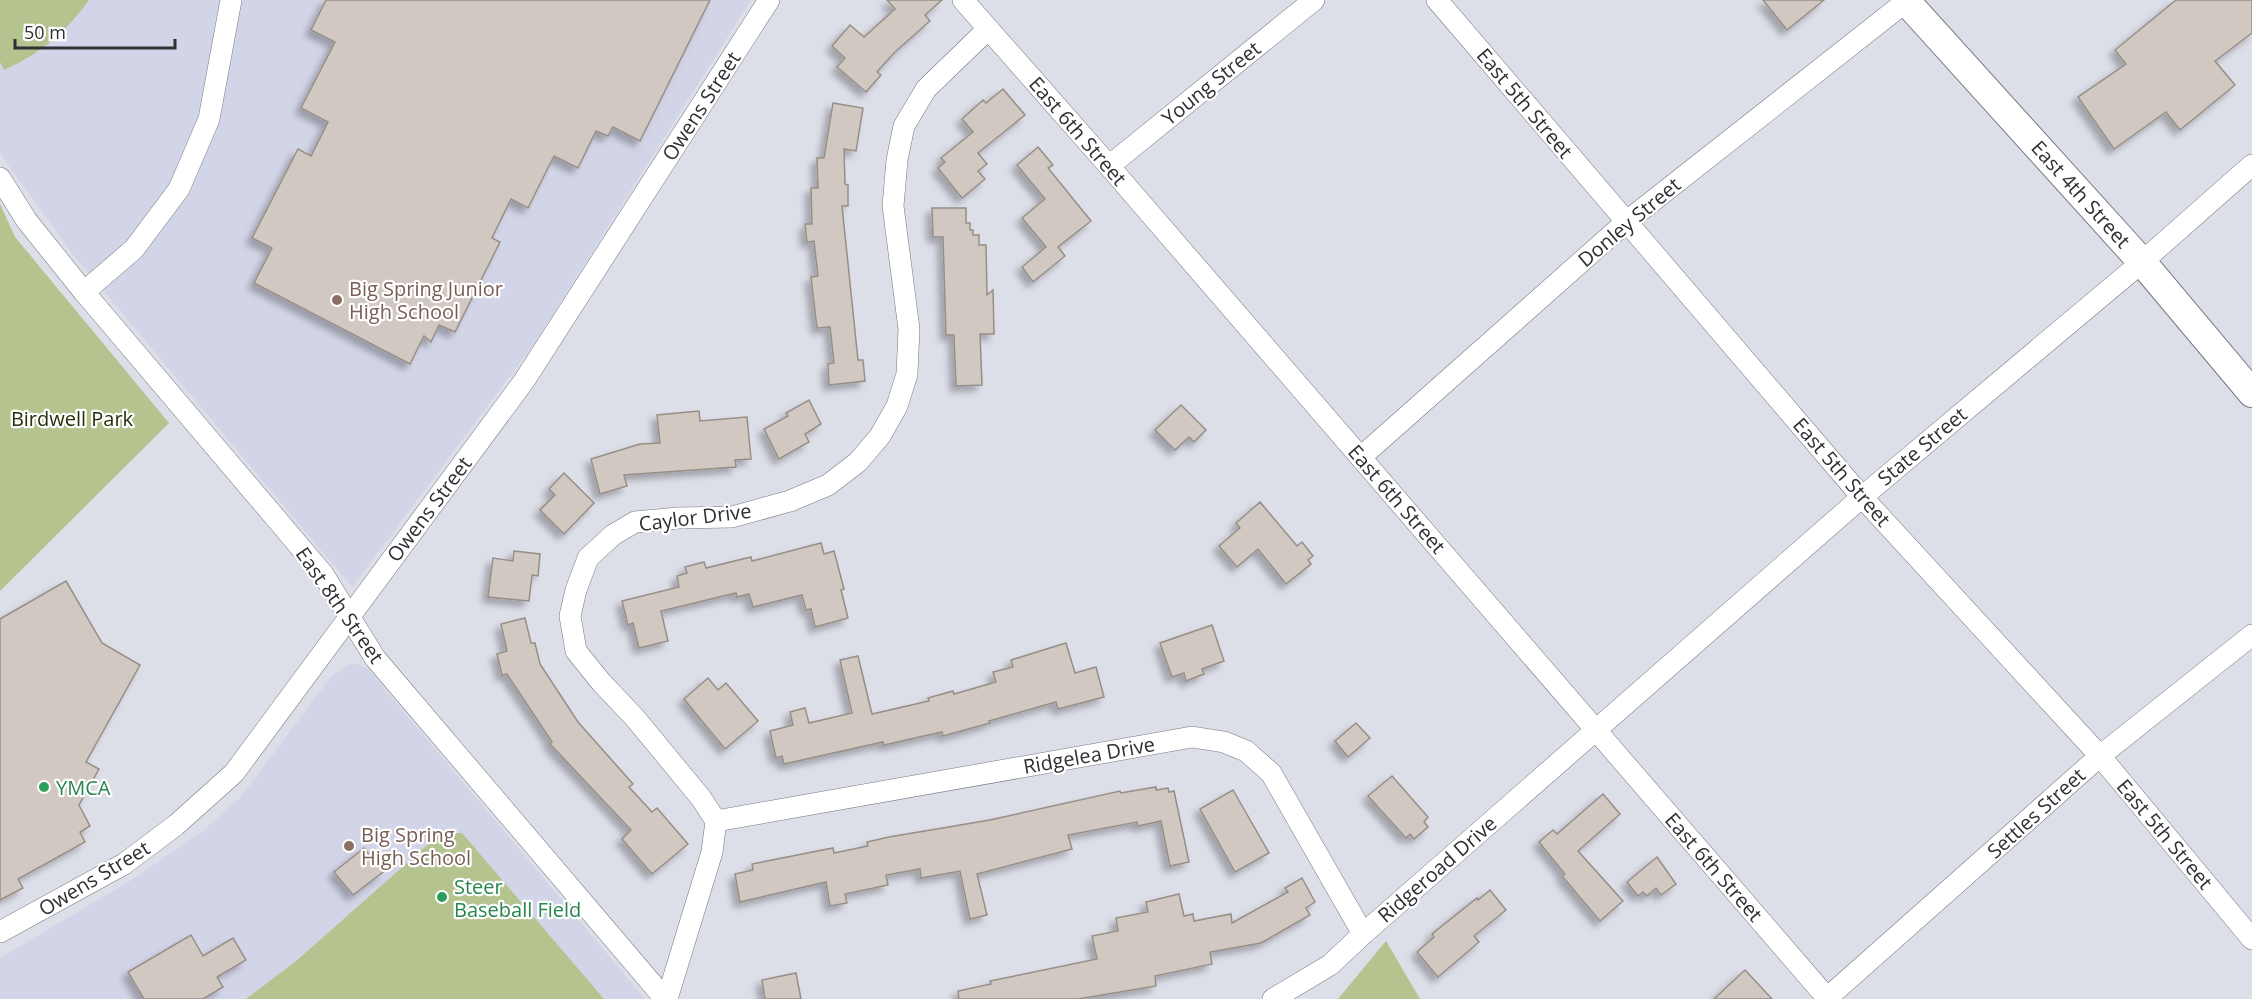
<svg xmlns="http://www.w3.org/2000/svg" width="2252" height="999" font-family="'Open Sans',sans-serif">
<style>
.built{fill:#d2d5e7}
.green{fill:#b5c38f}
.building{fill:#d2c8c2;stroke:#978e87;stroke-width:1.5;filter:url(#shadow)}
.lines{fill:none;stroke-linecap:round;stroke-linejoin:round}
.minor-casing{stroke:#777882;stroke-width:22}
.secondary-casing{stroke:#777882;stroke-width:30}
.minor{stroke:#fff;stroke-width:21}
.secondary{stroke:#fff;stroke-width:28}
.education-dot{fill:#8d6e63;stroke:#fff;stroke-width:2}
.leisure-dot{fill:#2e9e5b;stroke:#fff;stroke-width:2}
.labels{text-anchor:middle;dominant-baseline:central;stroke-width:4.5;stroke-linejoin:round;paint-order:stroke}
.street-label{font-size:20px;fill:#2f2f34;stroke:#fff}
.education-label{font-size:20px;fill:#785e54;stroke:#fff;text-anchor:start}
.park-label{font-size:20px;fill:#272f08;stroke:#fff}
.leisure-label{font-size:20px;fill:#27864d;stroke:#fff;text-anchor:start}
</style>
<defs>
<filter id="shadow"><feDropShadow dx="-5.5" dy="5.5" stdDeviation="3" flood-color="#0004"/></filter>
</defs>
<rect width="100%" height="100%" fill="#dcdee8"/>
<!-- built -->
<g class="built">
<polygon points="0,0 751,0 534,344 352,587 75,257 11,169 0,152"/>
<polygon points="356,664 367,668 645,999 0,999 0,958 135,878 204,830 241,797 331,677 347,665"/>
</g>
<!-- green -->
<g class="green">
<path d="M0 0H89C65 33 41 53 4 70L0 62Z"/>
<polygon points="0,204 15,237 169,423 0,591"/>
<polygon points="441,833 462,833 604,999 246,999 296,961"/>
<polygon points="1386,941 1420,999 1338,999"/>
</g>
<!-- building -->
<g class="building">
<polygon points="326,0 710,0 640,141 613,127 608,136 596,131 578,168 554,156 528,208 511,199 492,238 500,242 455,332 439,325 431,342 424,336 410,364 254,283 272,248 252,238 298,149 311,156 328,122 301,108 335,42 311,30"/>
<polygon points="887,0 942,0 925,15 930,21 895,52 877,72 881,75 866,92 837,67 845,58 832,46 850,25 864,37 895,9"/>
<polygon points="1763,0 1824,0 1787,30"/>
<polygon points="2176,0 2252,0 2252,33 2215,61 2235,85 2180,130 2166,112 2114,149 2078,97 2126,64 2115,50"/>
<polygon points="1003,89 1025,115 978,153 987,164 978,171 985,179 962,198 938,168 945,162 941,158 973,132 962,119 983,100 986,103"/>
<polygon points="833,103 863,108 856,151 844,149 845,184 848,185 848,206 842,206 858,360 863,360 865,381 829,385 828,364 834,363 830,327 817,328 811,277 818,276 814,241 807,242 805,224 812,224 811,188 818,188 817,158 824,158"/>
<polygon points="1038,147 1053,165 1048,168 1091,221 1058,247 1065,256 1033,282 1022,267 1046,247 1022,218 1045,199 1017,165"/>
<polygon points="932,208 966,208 966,223 970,223 970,230 973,230 973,235 979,235 979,245 986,245 987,295 993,290 994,334 980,334 982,385 956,386 954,335 946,335 943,237 933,237"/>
<polygon points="809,400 821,424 805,434 809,442 779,459 764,429 788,416 786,413"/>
<polygon points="1181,405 1206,430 1194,442 1189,437 1175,450 1155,430"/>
<polygon points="699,411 700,421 747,417 751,459 735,460 736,467 624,475 627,486 600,494 591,459 640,444 660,443 657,415"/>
<polygon points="564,473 594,503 564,534 540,510 555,495 549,489"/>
<polygon points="1260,502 1297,546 1302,542 1313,556 1308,560 1311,564 1286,584 1258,549 1237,567 1219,546 1240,528 1236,523"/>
<polygon points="821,543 824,554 834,551 844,589 841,590 848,618 815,627 811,609 806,610 802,595 753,607 749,594 737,597 736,593 661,611 668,641 639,648 633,623 628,625 622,601 679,587 677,576 687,573 685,567 704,562 706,568 751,557 752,561"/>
<polygon points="514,551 540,554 538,576 532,575 529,601 488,597 493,558 513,561"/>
<polygon points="66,581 102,643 140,665 86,762 99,769 79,805 90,826 80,832 85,842 18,879 23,888 0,900 0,619"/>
<polygon points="525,618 531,643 535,643 540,664 578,722 633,784 629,787 652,812 657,808 688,844 652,874 622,839 631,830 550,744 552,742 507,674 502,675 497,654 507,651 501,624"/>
<polygon points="1212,625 1224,661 1202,669 1204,674 1186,681 1184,673 1172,677 1160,643"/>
<polygon points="1066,643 1075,673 1096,667 1104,697 1058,709 1056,702 989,721 990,723 943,736 942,732 884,745 883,742 784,764 782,756 776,758 770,731 793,725 790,712 805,708 809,723 852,713 840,660 858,656 872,714 929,701 928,698 953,691 954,694 996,682 993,672 1013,667 1011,660"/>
<polygon points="708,678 718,690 726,683 758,721 725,749 684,699"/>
<polygon points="1356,723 1370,738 1348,757 1335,741"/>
<polygon points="1392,776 1428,817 1424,822 1428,827 1414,839 1410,834 1406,838 1368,796"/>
<polygon points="1156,787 1156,790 1168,788 1169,792 1174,791 1189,862 1170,866 1161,821 1138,826 1137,822 1068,835 1072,849 977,874 987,915 970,919 960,871 921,878 920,869 886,875 888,885 845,894 847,903 830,906 826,882 740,902 735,874 753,870 752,864 833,848 834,853 868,846 867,842 889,837 990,820 1120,791 1121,793"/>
<polygon points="1233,790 1269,853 1235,872 1200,809"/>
<polygon points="1603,794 1620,814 1578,851 1623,901 1600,921 1562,876 1565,874 1539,842 1553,830 1557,834"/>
<polygon points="364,848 383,872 353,895 334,872"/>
<polygon points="1657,857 1676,884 1661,895 1656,888 1647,896 1643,892 1638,896 1627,882"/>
<polygon points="1302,878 1315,902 1306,908 1310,915 1261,943 1210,952 1212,964 1155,976 1156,986 1078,999 959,999 958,991 991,984 990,981 1097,959 1092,936 1118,931 1116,918 1148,912 1146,902 1179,894 1184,916 1193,914 1194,921 1231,914 1232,923 1288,892 1285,888"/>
<polygon points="1490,890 1506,910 1474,936 1479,942 1438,977 1417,952 1434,937 1432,934 1477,898 1478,900"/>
<polygon points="191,935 203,956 233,938 246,960 217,977 223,987 203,999 144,999 128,972"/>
<polygon points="1745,970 1772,999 1714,999"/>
<polygon points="796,973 801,999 765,999 762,980"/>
</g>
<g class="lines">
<defs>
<g id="minor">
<polyline points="963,0 1109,166 1828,999"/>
<polyline points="1437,0 1862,497 2100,756 2252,939"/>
<polyline points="1109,166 1314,0"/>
<polyline points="0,178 27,221 84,292 323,574 375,658 665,999"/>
<polyline points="84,292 134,249 179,189 209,119 231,0"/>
<polyline points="1361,457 1626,222 1908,0"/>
<polyline points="716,821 1192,737 1224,742 1246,751 1271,773 1363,934"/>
<polyline points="0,932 124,864 176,825 234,773 524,381 769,0"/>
<polyline points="667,999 712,852 716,821 701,798 635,718 601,682 576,651 570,616 576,590 588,558 613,535 635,522 678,518 732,517 790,501 828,485 858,462 880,436 897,406 907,374 909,329 893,206 897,160 904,126 926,89 988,29"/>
<polyline points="1273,999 1330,965 1363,934 1862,497 2142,262 2252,165"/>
<polyline points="1826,999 2100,756 2252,635"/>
</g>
<polyline id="secondary" points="1905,0 2142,262 2252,393"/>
</defs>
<!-- minor casing -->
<use href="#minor" class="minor-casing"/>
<!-- secondary casing -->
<use href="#secondary" class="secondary-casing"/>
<!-- minor -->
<use href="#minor" class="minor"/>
<!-- secondary -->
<use href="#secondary" class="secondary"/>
</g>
<!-- markers -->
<g class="education-dot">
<circle cx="337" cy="300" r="6"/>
<circle cx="349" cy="846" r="6"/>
</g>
<g class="leisure-dot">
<circle cx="44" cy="787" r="6"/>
<circle cx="442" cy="897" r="6"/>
</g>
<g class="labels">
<!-- street labels -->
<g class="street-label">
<text transform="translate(1211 83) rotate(-39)">Young Street</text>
<text transform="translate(1525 103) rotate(50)">East 5th Street</text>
<text transform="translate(701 106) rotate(-57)">Owens Street</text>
<text transform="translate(1078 131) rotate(49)">East 6th Street</text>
<text transform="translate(2081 194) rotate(48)">East 4th Street</text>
<text transform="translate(1629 222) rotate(-40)">Donley Street</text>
<text transform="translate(1922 446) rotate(-40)">State Street</text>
<text transform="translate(1842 472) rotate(49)">East 5th Street</text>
<text transform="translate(1397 499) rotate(49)">East 6th Street</text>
<text transform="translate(429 509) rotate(-53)">Owens Street</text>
<text transform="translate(695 517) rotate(-7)">Caylor Drive</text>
<text transform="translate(340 605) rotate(55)">East 8th Street</text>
<text transform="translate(1089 755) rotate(-10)">Ridgelea Drive</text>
<text transform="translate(2036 813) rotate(-42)">Settles Street</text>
<text transform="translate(2165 834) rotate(50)">East 5th Street</text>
<text transform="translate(1714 867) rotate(49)">East 6th Street</text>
<text transform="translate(1437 869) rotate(-41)">Ridgeroad Drive</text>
<text transform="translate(94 878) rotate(-31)">Owens Street</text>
</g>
<!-- education labels -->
<g class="education-label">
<text x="349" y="288">Big Spring Junior<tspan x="349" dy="23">High School</tspan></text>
<text x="361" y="834">Big Spring<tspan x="361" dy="23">High School</tspan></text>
</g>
<!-- park labels -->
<g class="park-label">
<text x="72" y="418">Birdwell Park</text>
</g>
<!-- leisure labels -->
<g class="leisure-label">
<text x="56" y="787">YMCA</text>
<text x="454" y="886">Steer<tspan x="454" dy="23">Baseball Field</tspan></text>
</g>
</g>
<!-- scale -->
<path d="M15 39v9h160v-9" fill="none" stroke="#2f2f34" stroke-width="3"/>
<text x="24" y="39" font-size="18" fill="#2f2f34" stroke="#ffffff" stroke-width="4.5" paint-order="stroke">50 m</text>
</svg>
